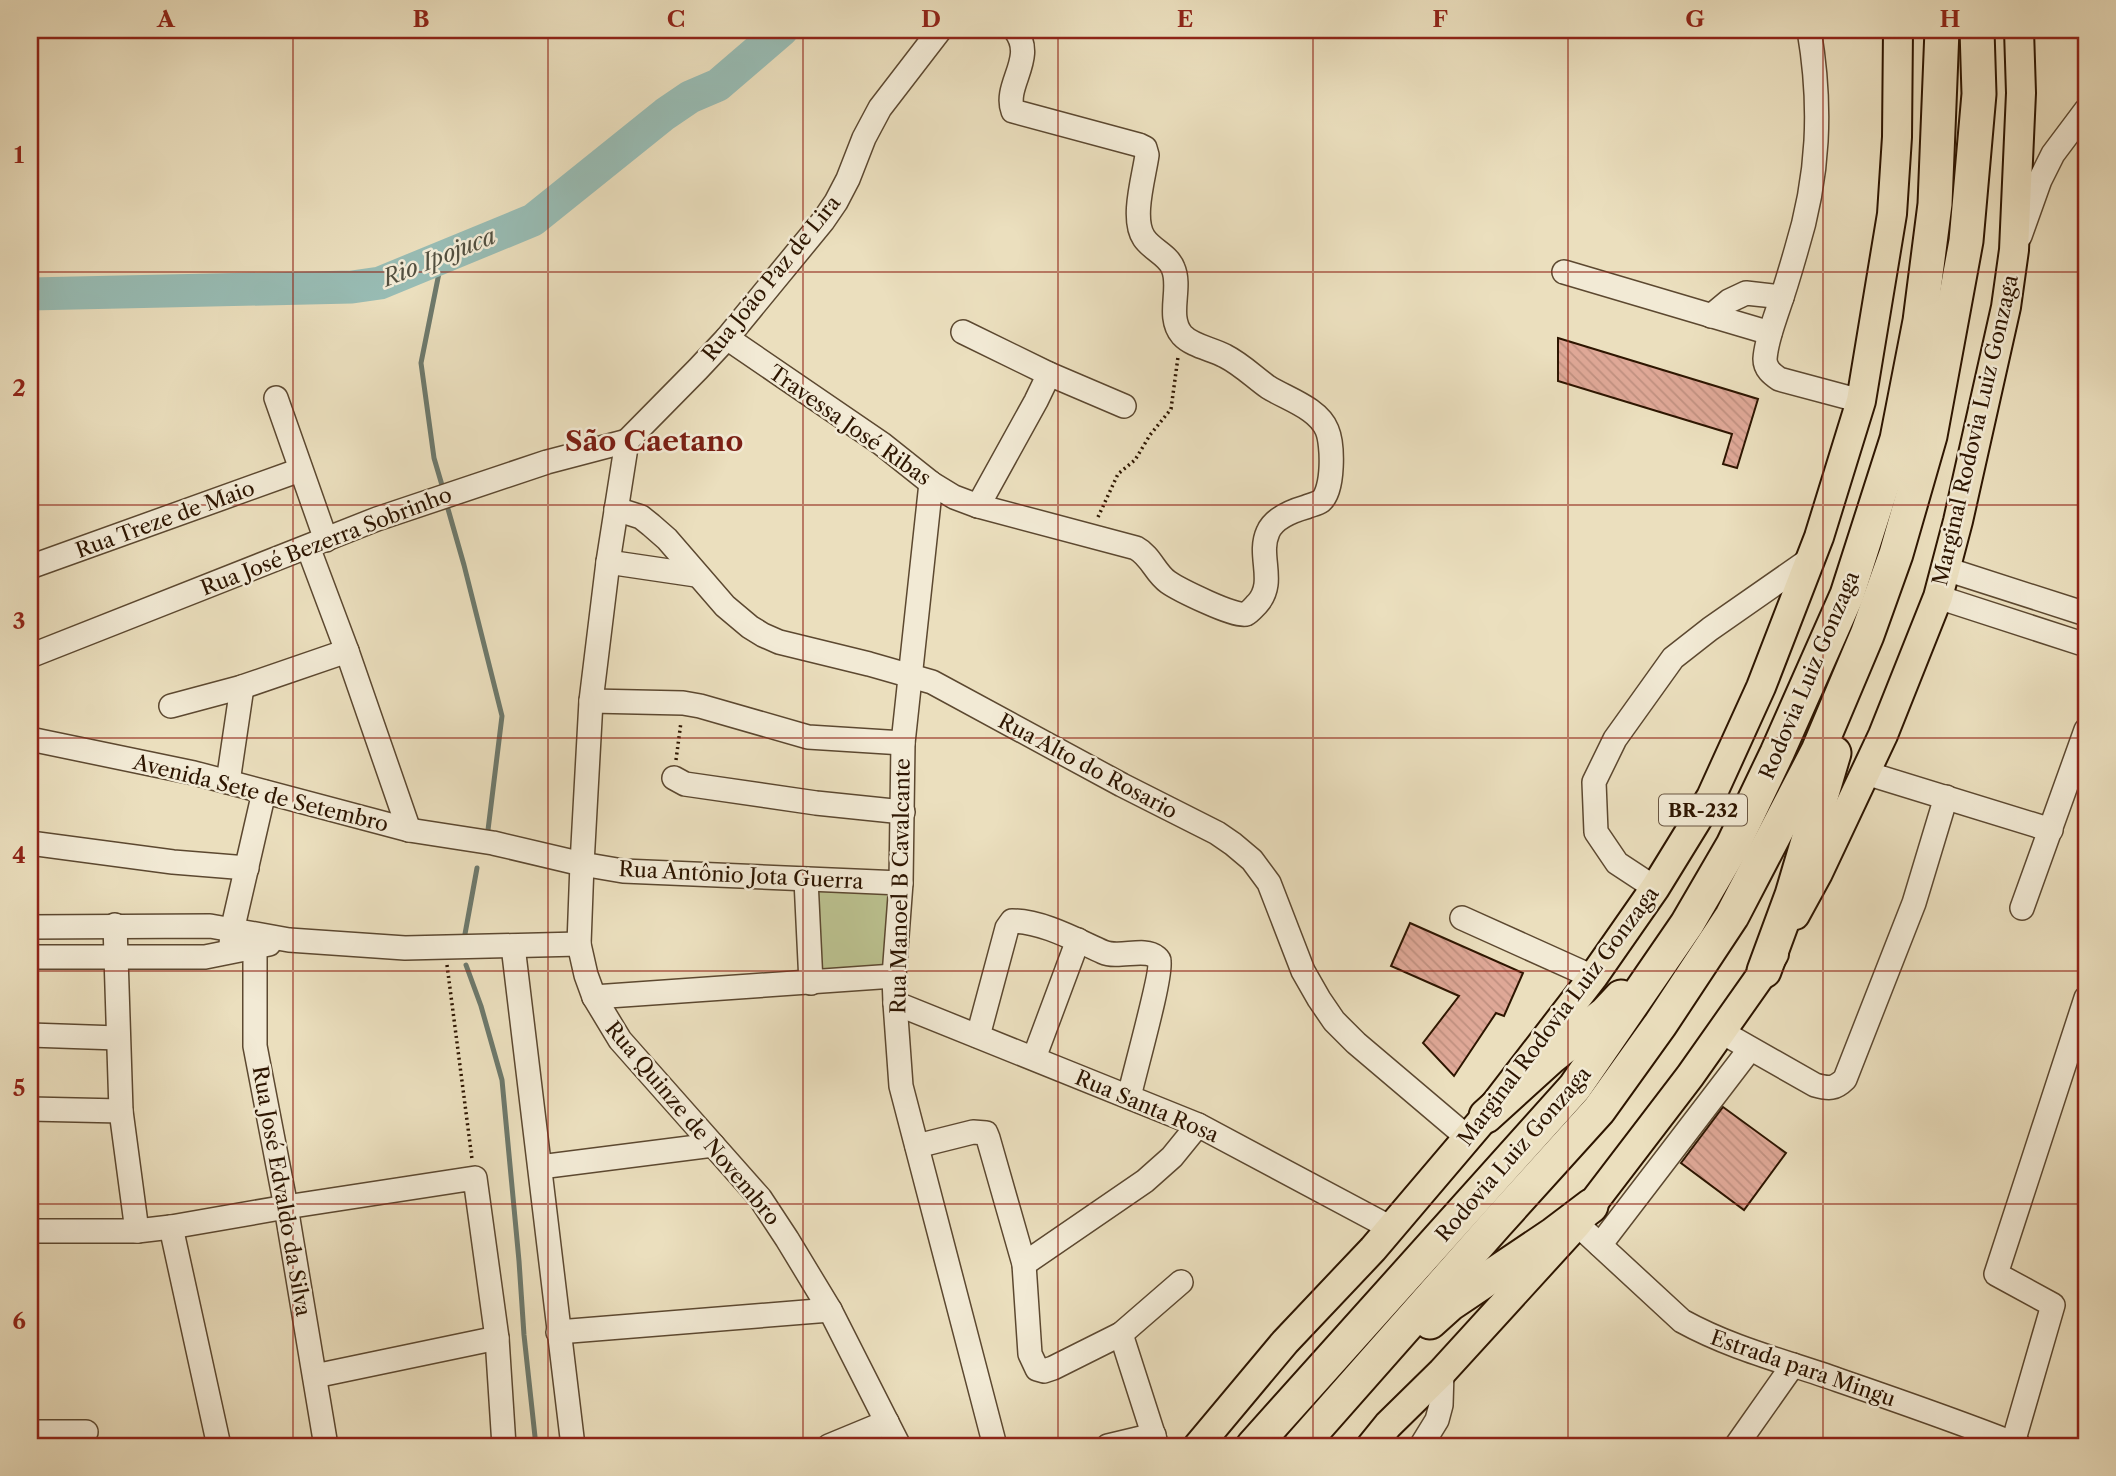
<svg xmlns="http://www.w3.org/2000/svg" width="2116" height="1476" font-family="'Libre Caslon Text',serif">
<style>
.green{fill:#bbc18f;stroke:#746b48;stroke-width:2}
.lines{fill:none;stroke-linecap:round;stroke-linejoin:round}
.stream{stroke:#6d796c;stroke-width:5}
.river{stroke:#98bcb4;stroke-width:33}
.building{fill:url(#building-back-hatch);stroke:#2d1500;stroke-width:2}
.minor-casing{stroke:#5c4830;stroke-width:26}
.major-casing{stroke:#2d1500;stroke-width:32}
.highway-casing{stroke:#2d1500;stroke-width:37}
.path{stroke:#2d1500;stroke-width:3.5;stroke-dasharray:2 3.5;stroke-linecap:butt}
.minor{stroke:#f2ead5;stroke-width:23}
.major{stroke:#ebdfbe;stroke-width:28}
.highway{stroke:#ebdfbe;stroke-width:33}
.grid{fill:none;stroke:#8f2418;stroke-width:2;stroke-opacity:0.55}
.labels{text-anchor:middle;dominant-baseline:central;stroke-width:5;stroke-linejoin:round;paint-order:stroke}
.shield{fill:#f2ead5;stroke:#685540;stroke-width:2}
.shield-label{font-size:19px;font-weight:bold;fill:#2d1500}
.street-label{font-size:21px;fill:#2d1500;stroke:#f2ead5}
.water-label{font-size:23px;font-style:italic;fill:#524f3f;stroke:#f2ead5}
.district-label{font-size:28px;font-weight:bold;fill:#7a1f14;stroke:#f2ead5}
.neatline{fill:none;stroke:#8f2418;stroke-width:2.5}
.grid-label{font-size:23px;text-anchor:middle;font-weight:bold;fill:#8f2418}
</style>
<defs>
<pattern id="building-back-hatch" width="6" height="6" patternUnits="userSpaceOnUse" patternTransform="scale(1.75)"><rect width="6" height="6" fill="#dfa897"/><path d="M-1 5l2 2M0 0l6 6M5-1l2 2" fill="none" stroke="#c09080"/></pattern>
</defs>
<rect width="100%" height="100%" fill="#ebdfbe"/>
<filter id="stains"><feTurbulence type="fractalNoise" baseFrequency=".00286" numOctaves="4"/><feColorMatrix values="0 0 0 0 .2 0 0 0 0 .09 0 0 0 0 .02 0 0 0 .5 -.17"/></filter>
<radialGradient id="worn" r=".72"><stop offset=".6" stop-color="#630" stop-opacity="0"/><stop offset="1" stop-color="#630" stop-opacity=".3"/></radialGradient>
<!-- green -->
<polygon class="green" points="812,883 896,887 891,972 819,977"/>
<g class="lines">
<!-- stream -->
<g class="stream">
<polyline points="442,258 421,363 434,458 444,492"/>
<polyline points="446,502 464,565 502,716 488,830"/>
<polyline points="465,934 477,868"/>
<polyline points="466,965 481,1006 502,1080 519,1261 524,1335 536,1446"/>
</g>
<!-- river -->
<polyline class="river" points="30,294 352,287 380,283 533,220 665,114 690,97 718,85 782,30"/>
</g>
<!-- building -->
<g class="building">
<polygon points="1558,338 1758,399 1737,468 1723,464 1732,434 1558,381"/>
<polygon points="1410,923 1523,973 1504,1016 1496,1013 1454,1076 1423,1043 1459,996 1391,966"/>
<polygon points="1723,1107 1786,1153 1744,1210 1681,1163"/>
</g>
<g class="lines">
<defs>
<g id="minor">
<path d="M1809 30C1822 106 1819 177 1796 251 1790 272 1784 292 1777 312 1772 327 1766 343 1765 359 1765 369 1772 374 1779 379L1861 401"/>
<polyline points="2020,236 2040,180 2053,154 2086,110"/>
<polyline points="1564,272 1770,333"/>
<polyline points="1711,316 1729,301 1746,293 1782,297"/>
<polyline points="963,332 1049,374 1124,406"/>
<path d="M727 338 882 444 931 483 954 497 978 506 1136 548C1151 556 1155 573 1168 582 1178 589 1236 618 1246 614 1250 612 1254 607 1257 604 1277 582 1257 556 1268 532 1274 518 1292 511 1306 507 1310 505 1317 504 1321 501 1334 490 1333 444 1327 430 1318 408 1287 399 1268 387 1254 377 1241 364 1225 356 1212 349 1192 346 1182 335 1166 316 1182 288 1173 268 1168 255 1152 250 1144 238 1131 219 1144 177 1147 155L1145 148 1139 145 1013 111C1003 85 1037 58 1015 30"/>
<polyline points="276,398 326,540"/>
<polyline points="627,441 608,562 591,701 582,864 579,944 586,975 594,997 620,1040 760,1198 787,1239 830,1310 899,1446"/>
<polyline points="627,441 698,369 727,338 823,221 836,202 848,179 864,138 880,108 940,30"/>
<polyline points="931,483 903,743 901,883 894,976 895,1003 901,1086 995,1446"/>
<polyline points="978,506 1036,401 1049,374"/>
<polyline points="616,509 641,517 651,525 667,539 725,606 750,627 763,635 779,642 869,664 932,682 1122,785 1217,833 1233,844 1252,860 1269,883 1303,971 1319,999 1334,1021 1356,1043 1468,1138"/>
<polyline points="308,547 347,651 409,830"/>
<polyline points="608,562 696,575"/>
<polyline points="30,567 300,470"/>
<polyline points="1946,569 2086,614"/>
<polyline points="1938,597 2086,645"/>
<polyline points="30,656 377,519 547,462 627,441"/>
<polyline points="591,701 683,703 700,706 808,737 903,743"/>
<polyline points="171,706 242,687 347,651"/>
<polyline points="30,739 194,773 409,830 493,843 582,864 623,871 901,883"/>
<polyline points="1866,773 2051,830"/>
<polyline points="674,778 685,784 816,803 903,812"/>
<polyline points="228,782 242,687"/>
<polyline points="30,843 173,862 247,868"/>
<polyline points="806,880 811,983"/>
<polyline points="1655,888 1617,863 1596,832 1594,782 1615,739 1673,658 1710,629 1809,560"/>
<polyline points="2022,908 2086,730"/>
<polyline points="1462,918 1593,977"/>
<polyline points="115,925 121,1111 137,1231"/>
<polyline points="30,927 210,926 289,940 405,948 579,944"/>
<polyline points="256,935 255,947 255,1046 286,1207 326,1446"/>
<polyline points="231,946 232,931 264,792"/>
<polyline points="513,946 573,1446"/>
<polyline points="30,957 205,957 269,944"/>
<polyline points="594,997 894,976"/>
<polyline points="895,1003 1198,1125 1391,1228"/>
<path d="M1720 1031 1815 1085C1829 1089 1835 1089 1845 1079L1914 903 1946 797"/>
<polyline points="30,1035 118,1038"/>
<path d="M978 1036 1007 928 1012 921C1042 921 1076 940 1103 952 1119 959 1144 947 1156 957 1157 958 1159 959 1159 961 1163 972 1133 1078 1129 1097"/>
<polyline points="1034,1058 1078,940"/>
<polyline points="30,1109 121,1111"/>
<polyline points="917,1146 973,1132 986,1133 988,1138 1024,1264 1030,1354 1037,1369 1044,1371 1053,1368 1121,1334 1181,1282"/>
<polyline points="540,1167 713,1145"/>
<path d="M1577 1224 1682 1321C1733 1349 1784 1361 1838 1380 1899 1401 1960 1422 2020 1446"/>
<polyline points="171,1227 219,1446"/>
<polyline points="30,1231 137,1231 171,1227 286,1207 475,1178 497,1338 504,1446"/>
<polyline points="1600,1245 1750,1049"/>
<polyline points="1024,1264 1145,1181 1172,1157 1198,1125"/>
<polyline points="558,1332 830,1310"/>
<polyline points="1121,1334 1157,1446"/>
<polyline points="315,1376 497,1338"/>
<polyline points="30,1432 86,1432"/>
<polyline points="2013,1443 2053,1305 1996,1274 2086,998"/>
<polyline points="829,1446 887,1422"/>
<polyline points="1108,1446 1154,1435"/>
<polyline points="1421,1446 1437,1420 1441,1405 1442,1372"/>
<polyline points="1736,1446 1793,1365"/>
</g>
<g id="major">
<polyline points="1795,915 1818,873 1883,735 1938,597 1958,521 2006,307 2014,250 2021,93 2019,30"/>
<polyline points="1198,1446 1285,1342 1373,1249 1486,1116 1593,977 1655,888 1711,797 1761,687 1819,537 1861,401 1892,214 1897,137 1898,30"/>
<polyline points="1371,1446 1388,1425 1442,1372 1577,1224 1690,1076 1764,971 1774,954"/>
</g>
<g id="highway">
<polyline points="1764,971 1792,895 1834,753"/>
<polyline points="1486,1116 1551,1057 1605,1014 1621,997"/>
<polyline points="1430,1322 1450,1304 1554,1234 1591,1206"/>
<polyline points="1253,1446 1575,1087 1687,924 1733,845 1777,753 1847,595 1897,439 1920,321 1935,204 1942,30"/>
<polyline points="1300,1446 1496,1224 1599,1110 1660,1025 1732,916 1818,751 1867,635 1896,554 1930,436 1966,241 1979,94 1977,30"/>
</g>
</defs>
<!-- minor casing -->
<use href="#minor" class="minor-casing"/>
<!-- major casing -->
<use href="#major" class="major-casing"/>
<!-- highway casing -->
<use href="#highway" class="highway-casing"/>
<!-- path -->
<g class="path">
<polyline points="1098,517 1118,474 1135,460 1150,435 1171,409 1178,357"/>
<polyline points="676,760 681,722"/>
<polyline points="447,965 472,1159"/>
</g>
<!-- minor -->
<use href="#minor" class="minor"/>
<!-- major -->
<use href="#major" class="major"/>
<!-- highway -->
<use href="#highway" class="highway"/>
</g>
<!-- grid -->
<path class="grid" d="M293 30V1446M548 30V1446M803 30V1446M1058 30V1446M1313 30V1446M1568 30V1446M1823 30V1446M30 272H2086M30 505H2086M30 738H2086M30 971H2086M30 1204H2086"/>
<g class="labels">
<!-- shield labels -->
<rect class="shield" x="1659" y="794.5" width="88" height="31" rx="5"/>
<g class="shield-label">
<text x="1703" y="810">BR-232</text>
</g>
<!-- street labels -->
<g class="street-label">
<text transform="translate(771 278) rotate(-51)">Rua João Paz de Lira</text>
<text transform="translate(850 425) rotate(35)">Travessa José Ribas</text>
<text transform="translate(1975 430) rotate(-77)">Marginal Rodovia Luiz Gonzaga</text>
<text transform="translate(165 519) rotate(-20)">Rua Treze de Maio</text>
<text transform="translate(326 541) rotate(-21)">Rua José Bezerra Sobrinho</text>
<text transform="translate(1809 675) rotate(-67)">Rodovia Luiz Gonzaga</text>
<text transform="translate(1088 766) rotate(28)">Rua Alto do Rosario</text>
<text transform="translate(261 793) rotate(14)">Avenida Sete de Setembro</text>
<text transform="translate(741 875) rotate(3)">Rua Antônio Jota Guerra</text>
<text transform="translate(900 886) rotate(-89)">Rua Manoel B Cavalcante</text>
<text transform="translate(1558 1016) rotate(-53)">Marginal Rodovia Luiz Gonzaga</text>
<text transform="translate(1147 1106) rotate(23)">Rua Santa Rosa</text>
<text transform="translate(693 1123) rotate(50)">Rua Quinze de Novembro</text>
<text transform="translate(1513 1154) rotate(-49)">Rodovia Luiz Gonzaga</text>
<text transform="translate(282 1191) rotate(80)">Rua José Edvaldo da Silva</text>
<text transform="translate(1803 1368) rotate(19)">Estrada para Mingu</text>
</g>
<!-- water labels -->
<g class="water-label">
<text transform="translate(439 257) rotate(-22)">Rio Ipojuca</text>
</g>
<!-- district labels -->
<g class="district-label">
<text x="654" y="441">São Caetano</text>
</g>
</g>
<!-- margin -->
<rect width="2116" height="1476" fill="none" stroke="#ebdfbe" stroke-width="77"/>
<rect x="38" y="38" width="2040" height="1400" class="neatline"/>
<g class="grid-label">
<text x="166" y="27">A</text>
<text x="421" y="27">B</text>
<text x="676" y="27">C</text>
<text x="931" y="27">D</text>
<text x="1185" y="27">E</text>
<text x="1440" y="27">F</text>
<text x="1695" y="27">G</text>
<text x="1950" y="27">H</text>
<text x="19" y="163">1</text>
<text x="19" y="396">2</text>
<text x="19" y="629">3</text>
<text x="19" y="863">4</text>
<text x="19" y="1096">5</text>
<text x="19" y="1329">6</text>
</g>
<rect width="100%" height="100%" filter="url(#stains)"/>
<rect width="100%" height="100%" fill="url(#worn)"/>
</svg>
